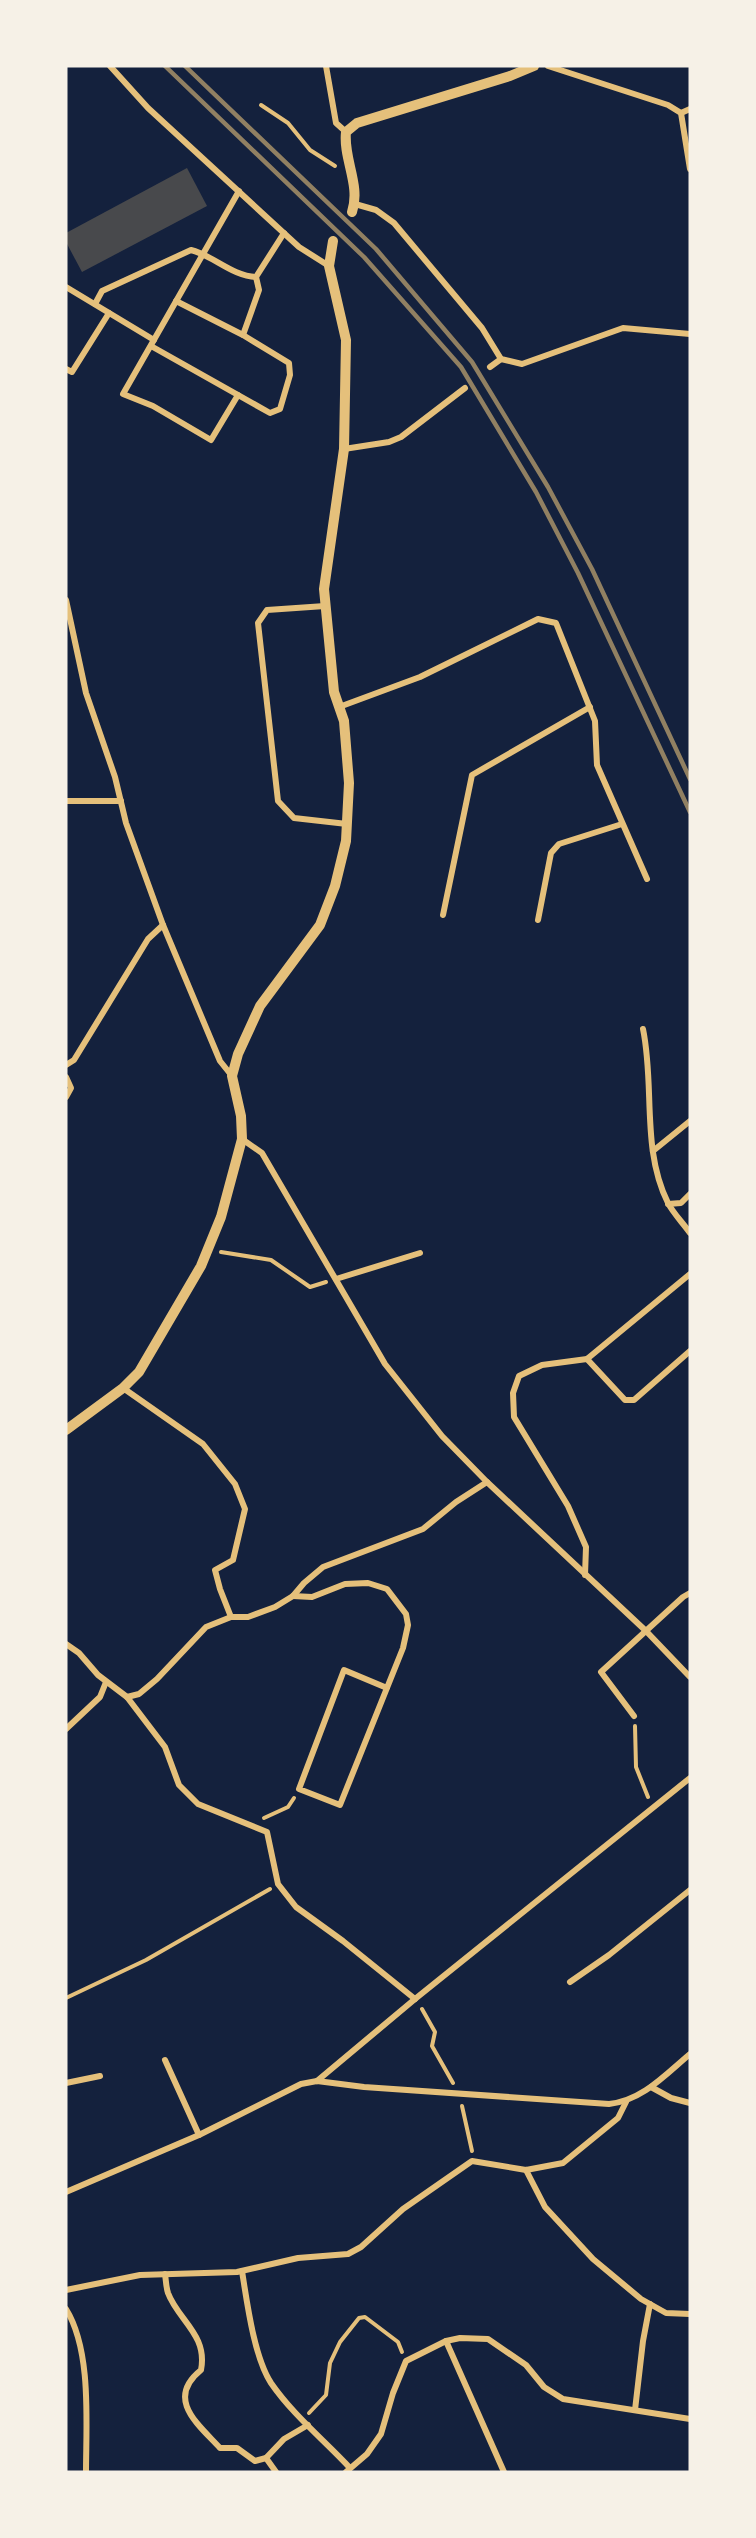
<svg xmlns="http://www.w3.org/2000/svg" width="756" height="2538" font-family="'Libre Baskerville',serif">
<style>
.building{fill:#48494c}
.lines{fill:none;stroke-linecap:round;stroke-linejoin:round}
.path{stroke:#e5c07b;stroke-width:4}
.minor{stroke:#e5c07b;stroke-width:6}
.secondary{stroke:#e5c07b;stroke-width:10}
.rail{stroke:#918062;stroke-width:4.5}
</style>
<rect width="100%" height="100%" fill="#14213d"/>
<!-- building -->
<polygon class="building" points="187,168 207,206 82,272 66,242 66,233"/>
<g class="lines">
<!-- path -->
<g class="path">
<polyline points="261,105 288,123 310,150 335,166"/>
<polyline points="221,1252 271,1260 310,1287 326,1282"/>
<polyline points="635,1726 636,1767 648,1797"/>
<polyline points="264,1818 288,1807 294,1798"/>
<polyline points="66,1998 146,1960 270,1889"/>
<polyline points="422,2009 435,2032 432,2046 453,2083"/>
<polyline points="462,2106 472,2151"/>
<polyline points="309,2413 326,2395 330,2363 340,2342 359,2318 365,2317 398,2342 402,2352"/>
</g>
<!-- minor -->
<g class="minor">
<polyline points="110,66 148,108 299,247 329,266"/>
<polyline points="326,66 336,123 346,132"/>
<polyline points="548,66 668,105 681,113 690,169"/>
<polyline points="681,113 690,109"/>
<polyline points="355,204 376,210 394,223 482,328 501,359 522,364 623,328 690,334"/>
<polyline points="66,287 154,340"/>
<path d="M95 304 102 291 191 250C214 256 232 276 256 277"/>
<polyline points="243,335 259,290 256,277 284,233"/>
<polyline points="151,346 270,413 280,409 290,375 289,363 243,335 176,301"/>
<polyline points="490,367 501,359"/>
<polyline points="66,369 72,372 109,313"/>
<polyline points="238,395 211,440 153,406 123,394 239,191"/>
<polyline points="344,449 389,442 401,437 465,388"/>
<polyline points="66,600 86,693 115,777 126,823 163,925 220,1061 232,1076"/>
<polyline points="325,606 267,610 258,623 278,801 294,818 347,824"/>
<polyline points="339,707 420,677 538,619 556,623 595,721 597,765 647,879"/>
<polyline points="66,801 121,801"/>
<polyline points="443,915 472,775 590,707"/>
<polyline points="538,920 551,853 559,844 622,824"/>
<path d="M643 1029C655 1086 641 1149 668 1203 673 1213 683 1223 690 1233"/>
<polyline points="66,1065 74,1060 148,939 163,925"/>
<polyline points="66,1077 71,1088 66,1097"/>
<polyline points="242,1139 262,1153 385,1364 442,1436 487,1482 646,1631 690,1677"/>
<polyline points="653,1151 690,1121"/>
<polyline points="668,1204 681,1203 690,1194"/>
<polyline points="336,1279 420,1253"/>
<polyline points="587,1359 625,1400 634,1400 690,1351"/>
<polyline points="123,1388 203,1444 235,1484 245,1509 233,1560 215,1570 220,1589 231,1617"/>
<polyline points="585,1575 586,1547 568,1506 514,1417 513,1393 519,1376 542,1365 587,1359 690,1274"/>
<polyline points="293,1596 312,1597 345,1584 368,1583 387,1589 406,1614 408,1625 403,1648 340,1805 299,1789 344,1670 387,1688"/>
<polyline points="66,1644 79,1653 98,1675 127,1697 165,1747 179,1785 198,1804 267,1832 278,1884 296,1907 343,1941 415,1999"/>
<polyline points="127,1697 139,1694 157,1679 206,1627 231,1617 248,1617 275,1607 293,1596 304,1583 323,1567 423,1529 456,1502 487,1482"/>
<polyline points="634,1716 601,1672 683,1597 690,1593"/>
<polyline points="66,1729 100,1697 106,1682"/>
<polyline points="570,1982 609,1955 690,1890"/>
<polyline points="165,2060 199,2135"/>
<polyline points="317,2081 415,1999 690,1778"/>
<polyline points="66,2083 100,2076"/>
<polyline points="651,2087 671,2098 690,2103"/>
<polyline points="526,2170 545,2207 593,2259 641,2299 666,2313 690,2314"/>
<path d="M66 2192 199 2135 301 2084 317 2081 364 2087 609 2104C642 2101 666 2074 690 2054"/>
<path d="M242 2271C247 2302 254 2357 271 2383 293 2415 324 2440 350 2468"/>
<path d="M165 2274C166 2280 166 2287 168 2293 178 2320 208 2335 201 2370 165 2399 198 2424 220 2448H237L255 2461 266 2458 284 2439 308 2425"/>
<polyline points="66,2290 140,2275 237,2272 298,2258 348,2254 361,2247 403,2209 472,2161 526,2170 563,2163 618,2118 626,2102"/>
<path d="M66 2309C92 2351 86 2424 86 2472"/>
<polyline points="446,2341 504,2472"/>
<polyline points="635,2410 643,2341 650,2304"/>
<polyline points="266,2458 276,2472"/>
<polyline points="346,2472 367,2454 381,2434 393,2393 406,2361 446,2341 460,2338 488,2339 526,2365 544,2387 563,2399 690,2419"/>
</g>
<!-- secondary -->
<g class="secondary">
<path d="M352 212C361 185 343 159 346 132L357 123 510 76 534 66"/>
<polyline points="66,1430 123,1388 139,1372 201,1266 221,1217 242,1139 241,1116 232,1076 238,1054 260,1006 320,925 335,886 346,841 349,783 344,721 334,692 324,589 344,449 346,340 329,266 333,241"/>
</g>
<!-- rail -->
<g class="rail">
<polyline points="165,66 364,257 461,367 536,492 578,573 690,812"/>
<polyline points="185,66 376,249 472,362 548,487 592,569 690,779"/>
</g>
</g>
<!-- border -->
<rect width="756" height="2538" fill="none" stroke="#f6f1e7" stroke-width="135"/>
</svg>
